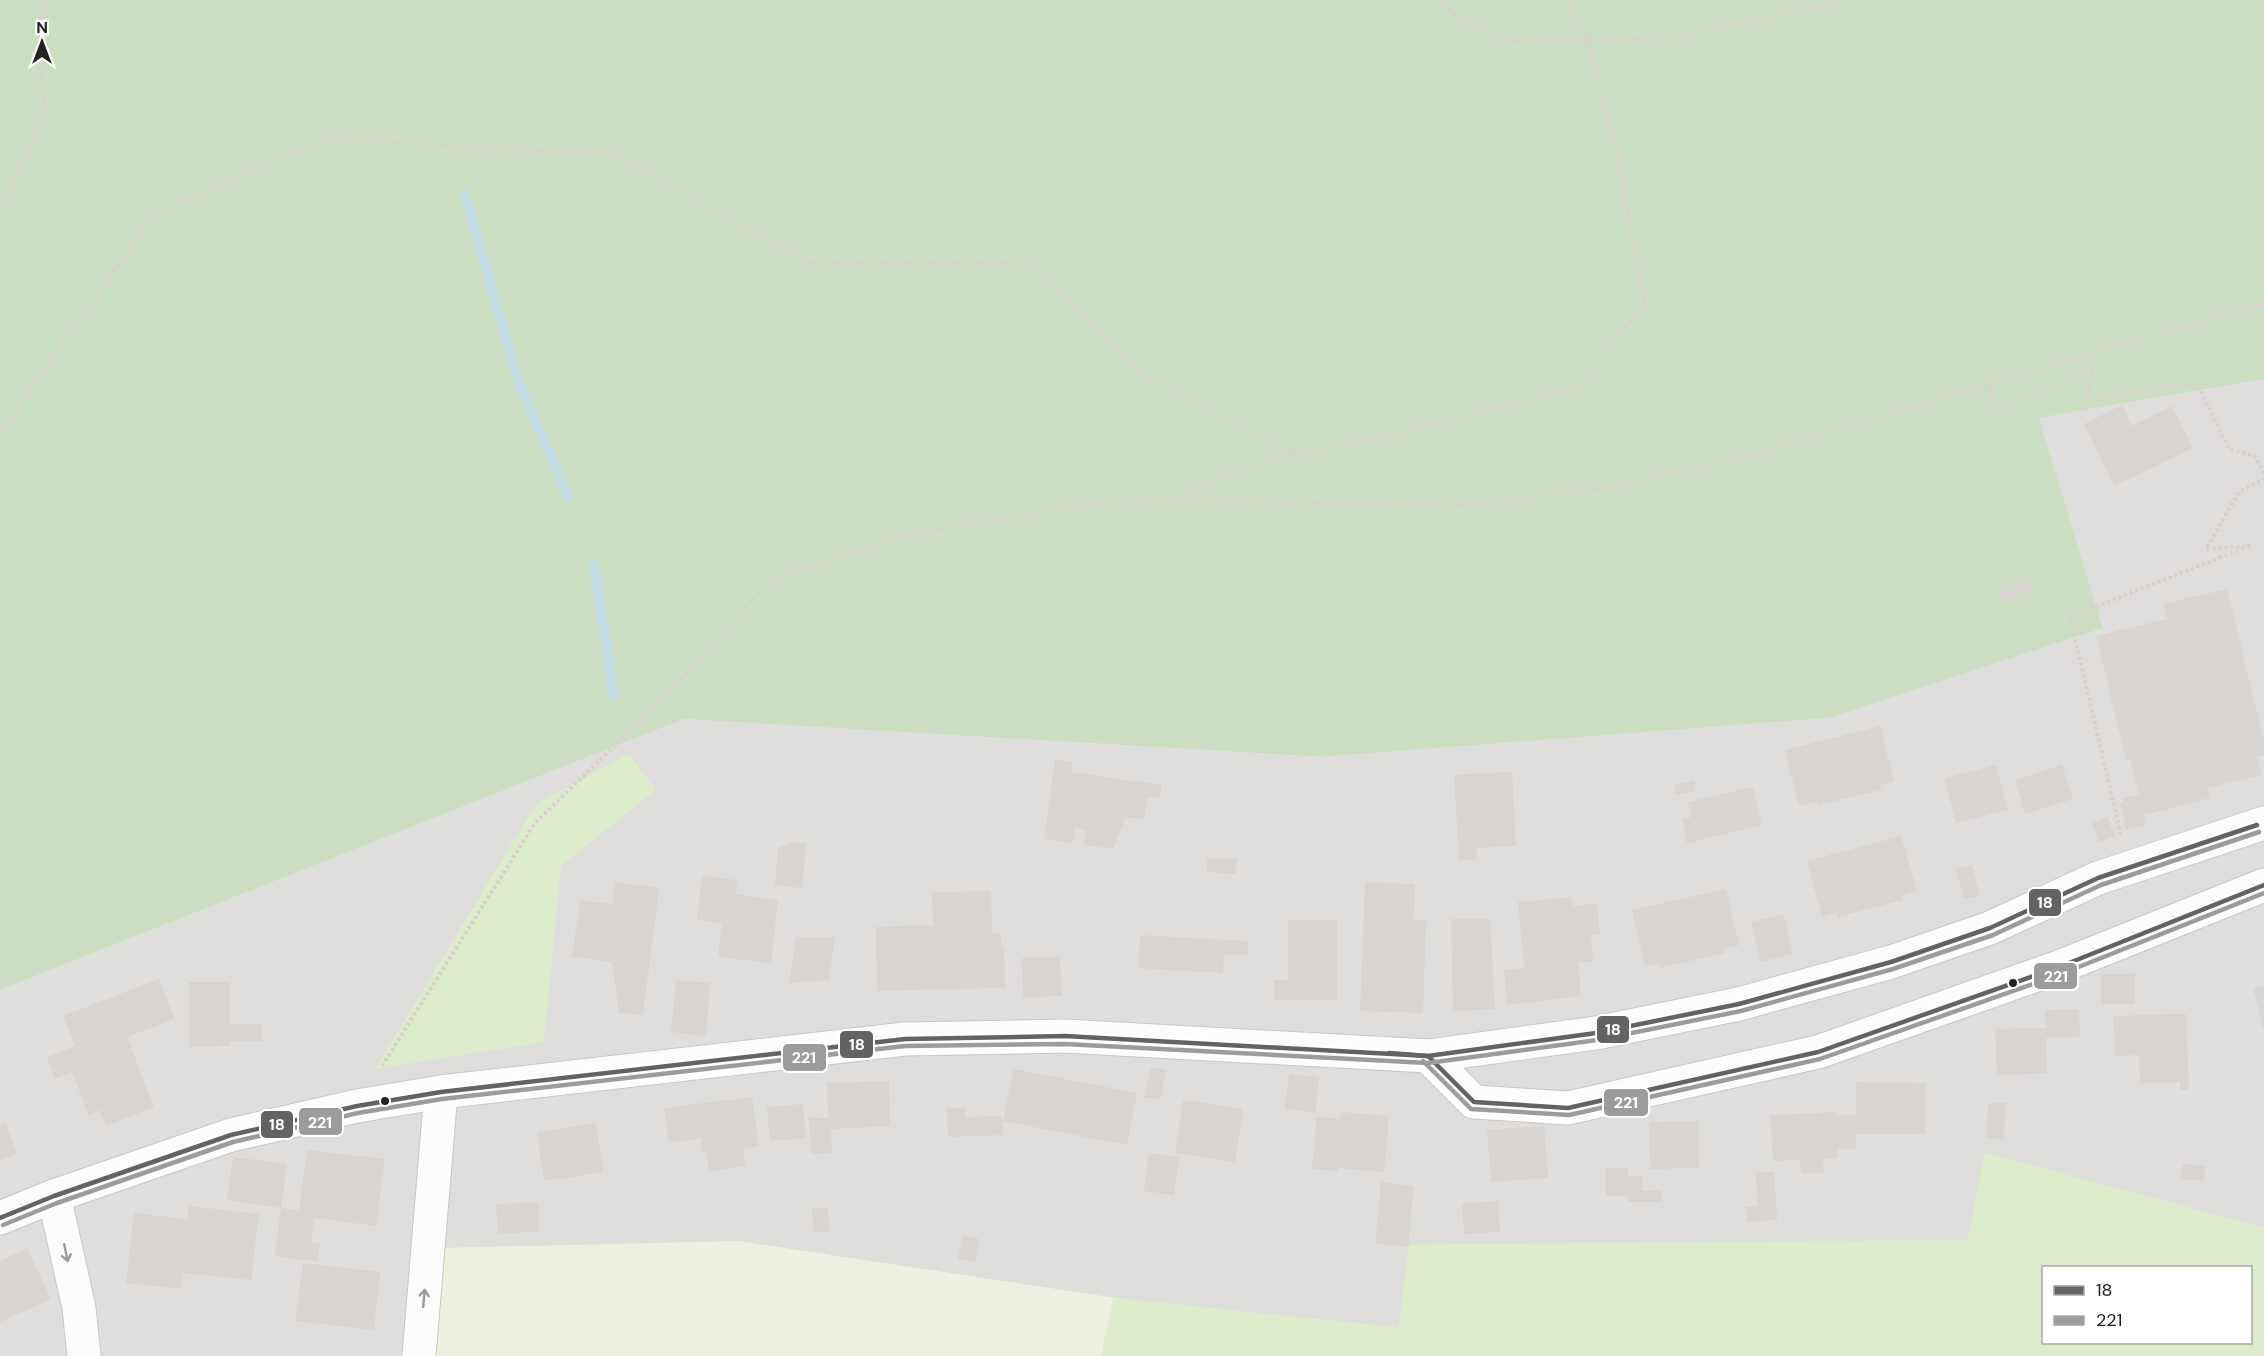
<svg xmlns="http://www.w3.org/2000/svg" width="2264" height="1356" font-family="'DM Sans',sans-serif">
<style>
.residential{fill:#dfdedc}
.farmland{fill:#efefdf}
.grass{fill:#ddeccb;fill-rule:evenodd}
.forest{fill:#cbdec1}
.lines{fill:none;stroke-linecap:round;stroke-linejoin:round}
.stream{stroke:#bfdbe3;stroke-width:10}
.building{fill:#d7d4d2}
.street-casing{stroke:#c9c8c7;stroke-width:35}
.path{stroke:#dccecd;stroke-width:4;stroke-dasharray:3 3;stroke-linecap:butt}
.street{stroke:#fdfcfc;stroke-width:33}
.bus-1-casing{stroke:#fff;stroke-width:9}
.bus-2-casing{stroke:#fff;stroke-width:9}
.bus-1{stroke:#646363;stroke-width:4.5}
.bus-2{stroke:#9c9c9c;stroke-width:4.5}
.oneway{stroke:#9a9a9a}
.bus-dot{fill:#222;stroke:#fff;stroke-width:2}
.line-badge{stroke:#fff;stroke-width:2}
.badge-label{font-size:16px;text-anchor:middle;font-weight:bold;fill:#fff}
</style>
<rect width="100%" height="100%" fill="#f0eeeb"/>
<!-- residential -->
<polygon class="residential" points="2264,379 2264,1228 1985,1153 1968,1240 1409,1245 1399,1328 1122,1299 737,1241 432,1356 0,1356 0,990 684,719 1322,757 1830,718 2103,628 2039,418"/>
<!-- farmland -->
<polygon class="farmland" points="737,1241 1113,1298 1101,1356 432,1356 441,1248"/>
<!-- grass -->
<g class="grass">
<polygon points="629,754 656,790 561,866 544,1042 375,1069 536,804"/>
<path d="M1985 1153 2264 1228V1356H1101L1113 1298 1399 1328 1409 1245 1968 1240ZM2044 1268H2250V1342H2044Z"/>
</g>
<!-- forest -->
<polygon class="forest" points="0,0 2264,0 2264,379 2039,418 2103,628 1830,718 1322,757 684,719 0,990"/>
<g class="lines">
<!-- stream -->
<g class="stream">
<polyline points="465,194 519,383 569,498"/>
<polyline points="594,565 614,694"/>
</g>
</g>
<!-- building -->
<g class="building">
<polygon points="2122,405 2132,426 2172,406 2193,448 2114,486 2084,424"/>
<polygon points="2031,578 2036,590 2003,604 1998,592"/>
<polygon points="2227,589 2264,741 2264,755 2257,757 2262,775 2207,788 2210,798 2144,815 2146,825 2126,830 2120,803 2124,802 2123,798 2139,794 2130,759 2126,760 2096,636 2167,619 2164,604"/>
<polygon points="1880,726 1894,782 1880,785 1881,790 1818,805 1817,802 1799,806 1785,750"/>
<polygon points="1055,760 1073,762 1071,772 1162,785 1160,798 1147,797 1144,819 1126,817 1113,849 1084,845 1086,830 1075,828 1073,843 1044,839"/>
<polygon points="1996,765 2008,810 1956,823 1944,778"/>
<polygon points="2062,765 2073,799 2025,814 2015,780"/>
<polygon points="1512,772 1516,846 1477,848 1477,859 1459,860 1454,775"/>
<polygon points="1694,781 1695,791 1676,795 1674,785"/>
<polygon points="1753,787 1762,825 1687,843 1682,820 1691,817 1688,802"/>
<polygon points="2107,817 2115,836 2099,842 2092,823"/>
<polygon points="1901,836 1917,891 1901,896 1902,900 1838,917 1837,912 1822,917 1807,861"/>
<polygon points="792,842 806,843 802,888 775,885 778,848"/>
<polygon points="1207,858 1237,859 1236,874 1207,872"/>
<polygon points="1972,865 1980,896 1964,899 1956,869"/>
<polygon points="702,876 737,880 736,894 778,900 771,963 718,957 722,923 697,920"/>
<polygon points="615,882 659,888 643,1015 619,1013 612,962 572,957 580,901 613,904"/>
<polygon points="1365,882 1415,884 1414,920 1426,920 1423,1013 1360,1011"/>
<polygon points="1726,889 1739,945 1724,948 1725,953 1660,968 1659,963 1645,967 1632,910"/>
<polygon points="991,891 992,933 1001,933 1001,946 1004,946 1005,988 877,991 876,927 933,925 932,892"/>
<polygon points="1572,897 1573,906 1597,903 1600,934 1591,935 1593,961 1578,963 1581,996 1507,1005 1504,970 1524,968 1518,902"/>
<polygon points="1783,914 1793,954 1761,962 1751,922"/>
<polygon points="1451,919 1490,919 1495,1009 1453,1011"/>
<polygon points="1288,920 1337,920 1337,1000 1274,1000 1274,980 1288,980"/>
<polygon points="1140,935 1248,941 1247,955 1224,954 1223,973 1138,968"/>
<polygon points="796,937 835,937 829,980 789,983"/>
<polygon points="1060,957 1062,996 1023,998 1022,958"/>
<rect x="2101" y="974" width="34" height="30"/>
<polygon points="159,979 175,1019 127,1037 154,1107 106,1126 100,1110 89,1115 72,1072 55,1079 47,1057 75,1046 63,1016"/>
<polygon points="676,980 710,983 706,1036 671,1032"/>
<polygon points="189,982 230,982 230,1024 262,1024 262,1041 230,1041 230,1046 190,1047"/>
<polygon points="2264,986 2264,1028 2263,1028 2253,988"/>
<polygon points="2079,1009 2080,1037 2046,1038 2047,1073 1997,1075 1995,1029 2046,1028 2045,1010"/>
<polygon points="2186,1014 2189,1090 2180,1090 2180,1082 2140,1083 2139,1055 2115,1056 2113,1016"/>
<polygon points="1151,1067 1166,1070 1160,1100 1144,1097"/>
<polygon points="1013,1069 1137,1093 1127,1145 1003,1121"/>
<polygon points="1289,1074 1319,1077 1315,1113 1285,1109"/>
<polygon points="889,1081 890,1126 831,1129 832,1153 811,1154 809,1118 828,1118 827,1083"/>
<polygon points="1856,1082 1926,1083 1925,1134 1856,1134 1856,1149 1838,1149 1838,1158 1823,1159 1824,1173 1801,1173 1800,1160 1773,1161 1770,1115 1837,1112 1837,1115 1856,1115"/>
<polygon points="752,1097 759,1146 743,1148 746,1166 709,1171 706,1153 703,1153 701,1138 669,1143 664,1108"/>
<polygon points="1183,1100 1243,1109 1235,1162 1175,1153"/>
<polygon points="1988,1103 2006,1103 2004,1139 1986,1138"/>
<polygon points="803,1104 806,1138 770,1141 767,1107"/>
<polygon points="947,1108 965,1108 965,1117 1002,1116 1003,1135 948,1137"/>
<polygon points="1341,1112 1389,1116 1384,1172 1338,1168 1338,1171 1312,1169 1317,1117 1340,1119"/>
<polygon points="1698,1121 1699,1168 1650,1169 1649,1122"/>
<polygon points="6,1123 17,1154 0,1160 0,1125"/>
<polygon points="596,1123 603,1172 544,1181 537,1132"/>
<polygon points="1544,1126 1548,1178 1491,1182 1487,1130"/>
<polygon points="307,1150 385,1159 376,1226 314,1218 311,1243 320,1243 318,1262 275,1256 281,1208 227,1200 233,1157 287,1164 281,1208 299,1210"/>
<polygon points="1149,1153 1179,1157 1174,1195 1144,1191"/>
<polygon points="2183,1164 2205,1166 2204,1181 2181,1179"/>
<polygon points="1606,1168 1628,1168 1628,1176 1642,1176 1642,1191 1662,1190 1662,1202 1628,1202 1628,1196 1606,1196"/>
<polygon points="1774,1172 1777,1220 1747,1222 1746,1207 1758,1206 1756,1173"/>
<polygon points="1381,1182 1414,1186 1408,1247 1375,1244"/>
<polygon points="1498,1201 1500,1232 1464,1234 1462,1203"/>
<polygon points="538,1202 539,1231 498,1234 496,1204"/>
<polygon points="189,1206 259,1214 251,1280 183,1273 181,1289 126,1283 134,1213 187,1219"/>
<polygon points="828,1208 830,1231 814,1233 812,1209"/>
<polygon points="963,1235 979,1239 975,1262 958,1259"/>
<polygon points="27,1248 51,1299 0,1322 0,1261"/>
<polygon points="303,1263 380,1272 374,1330 295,1321"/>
</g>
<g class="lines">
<defs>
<g id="street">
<polyline points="1428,1056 1474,1102 1568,1108 1818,1052 2059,967 2264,885"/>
<polyline points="54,1196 79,1308 84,1356"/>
<polyline points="0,1218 54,1196 231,1135 357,1106 441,1092 905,1039 1065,1036 1428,1056 1596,1033 1739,1004 1891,962 1990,928 2098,878 2264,823"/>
<polyline points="419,1356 441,1092"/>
</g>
</defs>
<!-- street casing -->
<use href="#street" class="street-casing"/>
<!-- path -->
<g class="path">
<polyline points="1433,0 1503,42 1681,37 1843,0"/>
<polyline points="0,215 44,118 40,17 48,0"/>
<polyline points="1991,383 1989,415 2092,368 2088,401 2181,385 2200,390 2229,449 2255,456 2264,473"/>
<polyline points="0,434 153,215 325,139 613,154 809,262 1027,262 1140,373 1296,454 1240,469 1177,498"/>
<polyline points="1296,454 1400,434 1577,388 1645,304 1613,134 1587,39 1565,0"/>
<polyline points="2121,835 2070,617 2249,546 2206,549 2239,492 2264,479"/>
<polyline points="382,1066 535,823 669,693 769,581 913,534 1103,503 1174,499 1461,506 1601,489 1755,455 2059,363 2264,304"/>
</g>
<!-- street -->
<use href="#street" class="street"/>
<defs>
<g id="bus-1">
<polyline points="1389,1053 1428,1056 1596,1033 1739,1004 1891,962 1990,928 2098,878 2257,825"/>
<polyline points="0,1218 54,1196 231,1135 357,1106 441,1092 905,1039 1065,1036 1428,1056 1474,1102 1568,1108 1818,1052 2059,967 2264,885"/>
</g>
<g id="bus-2">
<polyline points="1423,1061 1471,1109 1569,1115 1820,1059 2061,974 2264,893"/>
<polyline points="3,1225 57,1203 233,1142 358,1113 442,1099 905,1046 1065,1044 1428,1063 1597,1040 1741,1011 1893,969 1993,935 2101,885 2259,832"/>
</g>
</defs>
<!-- bus-1 casing -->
<use href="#bus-1" class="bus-1-casing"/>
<!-- bus-2 casing -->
<use href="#bus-2" class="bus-2-casing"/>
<!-- bus-1 -->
<use href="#bus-1" class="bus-1"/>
<!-- bus-2 -->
<use href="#bus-2" class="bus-2"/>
</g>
<!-- one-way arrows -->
<defs><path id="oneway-shaft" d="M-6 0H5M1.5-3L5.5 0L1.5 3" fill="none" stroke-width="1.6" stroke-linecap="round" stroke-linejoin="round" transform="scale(1.5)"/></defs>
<g class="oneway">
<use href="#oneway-shaft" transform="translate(66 1253) rotate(78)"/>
<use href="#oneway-shaft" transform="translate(424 1298) rotate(-85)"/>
</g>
<!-- markers -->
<g class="bus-dot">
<circle cx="2013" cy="983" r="5"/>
<circle cx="385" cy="1101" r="5"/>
</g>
<g class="line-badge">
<rect x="2028" y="888" width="34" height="29" rx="6" fill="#646363"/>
<rect x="2033" y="962" width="45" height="28" rx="6" fill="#9c9c9c"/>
<rect x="1596" y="1015" width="34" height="29" rx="6" fill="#646363"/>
<rect x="839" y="1030" width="35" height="29" rx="6" fill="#646363"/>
<rect x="782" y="1043" width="45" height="29" rx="6" fill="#9c9c9c"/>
<rect x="1603" y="1088" width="46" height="29" rx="6" fill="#9c9c9c"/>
<rect x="298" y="1107" width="45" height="29" rx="6" fill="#9c9c9c"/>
<rect x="260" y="1110" width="34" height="29" rx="6" fill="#646363"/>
</g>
<g class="badge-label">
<text x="2045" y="908">18</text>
<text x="2056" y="982">221</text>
<text x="1613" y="1035">18</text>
<text x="857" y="1050">18</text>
<text x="804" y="1063">221</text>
<text x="1626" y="1108">221</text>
<text x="320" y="1128">221</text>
<text x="277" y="1130">18</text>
</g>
<!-- legend -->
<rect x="2042" y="1266" width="210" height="78" fill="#ffffff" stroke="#a7a7a7" stroke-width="1.5"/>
<rect x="2054" y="1286" width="30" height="9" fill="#646363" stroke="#a7a7a7" stroke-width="1.5"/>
<text x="2096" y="1296" font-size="18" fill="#222222">18</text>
<rect x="2054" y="1316" width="30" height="9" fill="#9c9c9c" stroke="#a7a7a7" stroke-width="1.5"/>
<text x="2096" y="1326" font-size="18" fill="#222222">221</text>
<!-- north arrow -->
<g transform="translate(42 42)" stroke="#ffffff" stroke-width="4.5" paint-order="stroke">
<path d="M0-4.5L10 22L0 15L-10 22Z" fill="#222222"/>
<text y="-9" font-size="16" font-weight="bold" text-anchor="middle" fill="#222222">N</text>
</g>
</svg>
